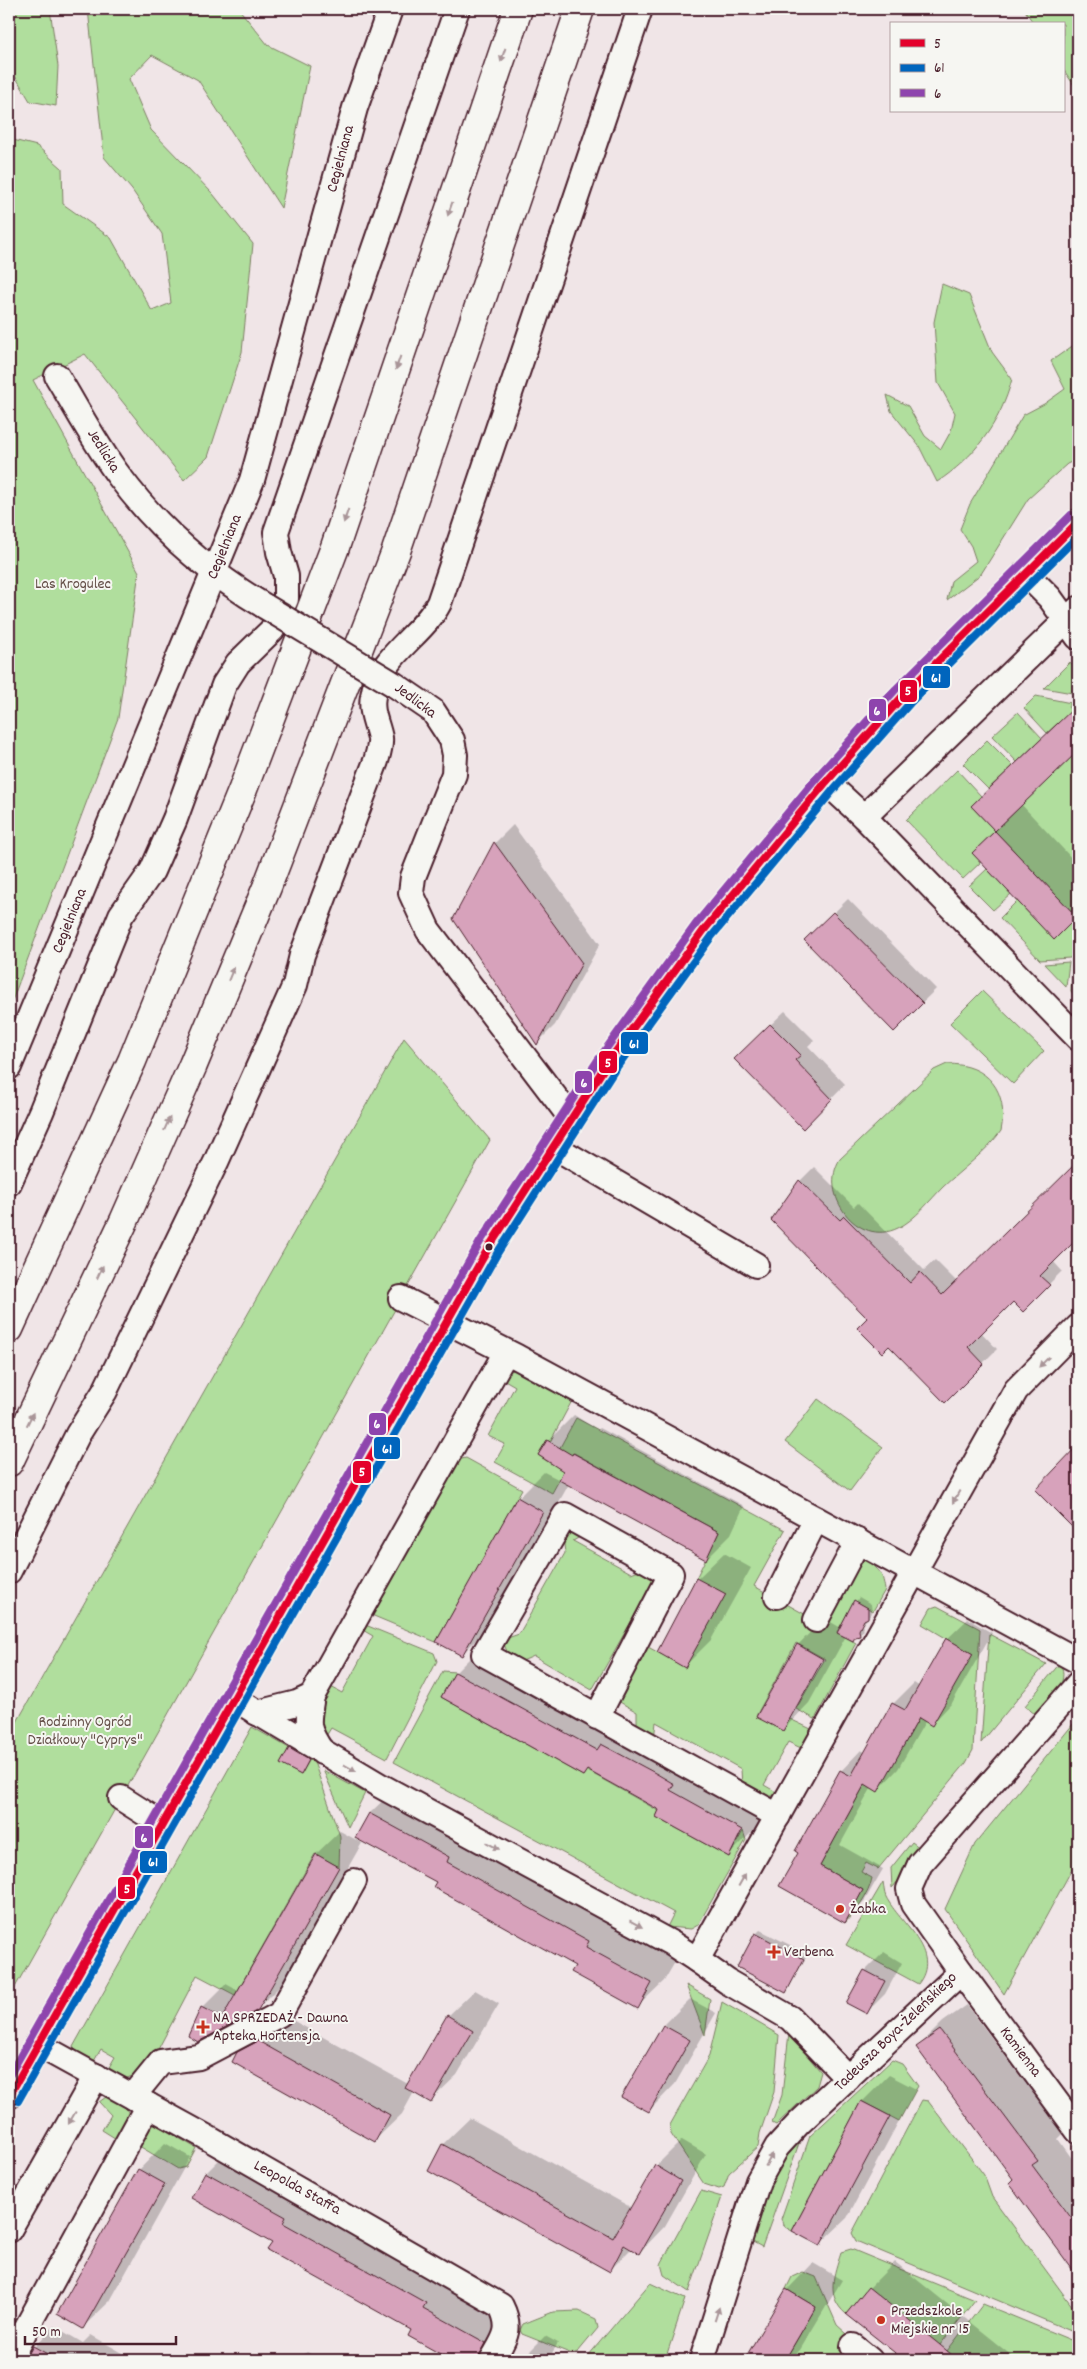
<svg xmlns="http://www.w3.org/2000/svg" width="1087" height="2369" font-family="Dekko,sans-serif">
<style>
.green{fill:#b0de9d;stroke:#7d7e64}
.shadow{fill:#0003}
.building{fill:#d7a2bb;stroke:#4a1f2b}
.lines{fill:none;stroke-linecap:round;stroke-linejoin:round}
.minor-casing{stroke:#4a1f2b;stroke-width:28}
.highway-casing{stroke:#4a1f2b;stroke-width:31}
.minor{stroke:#f6f6f2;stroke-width:24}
.highway{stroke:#f6f6f2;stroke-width:28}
.minor-bridge-casing{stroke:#4a1f2b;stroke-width:28;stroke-linecap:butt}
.minor-bridge{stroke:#f6f6f2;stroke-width:24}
.bus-1-casing{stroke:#f6f6f2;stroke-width:11}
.bus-2-casing{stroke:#f6f6f2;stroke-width:11}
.bus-3-casing{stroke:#f6f6f2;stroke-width:11}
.bus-1{stroke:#e4002b;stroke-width:8}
.bus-2{stroke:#0065bd;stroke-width:8}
.bus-3{stroke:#8e44ad;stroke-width:8}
.oneway{fill:#a99598}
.bus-dot{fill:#4a1f2b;stroke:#f6f6f2;stroke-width:2}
.poi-dot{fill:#c8321e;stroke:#f6f6f2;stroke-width:2}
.labels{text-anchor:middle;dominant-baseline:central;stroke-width:4;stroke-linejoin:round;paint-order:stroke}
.street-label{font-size:16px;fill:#4a1f2b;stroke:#f6f6f2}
.park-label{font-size:16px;fill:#644f48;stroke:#f6f6f2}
.poi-label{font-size:16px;fill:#4a1f2b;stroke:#f6f6f2;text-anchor:start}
.line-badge{stroke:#f6f6f2;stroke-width:2}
.badge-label{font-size:14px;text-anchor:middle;font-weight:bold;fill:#fff}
</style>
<rect width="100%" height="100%" fill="#f0e5e7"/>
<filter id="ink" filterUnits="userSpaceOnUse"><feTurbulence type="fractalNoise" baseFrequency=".02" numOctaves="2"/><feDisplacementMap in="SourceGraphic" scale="10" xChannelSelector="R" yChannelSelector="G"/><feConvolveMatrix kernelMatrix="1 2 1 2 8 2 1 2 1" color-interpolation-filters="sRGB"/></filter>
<g filter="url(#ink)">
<!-- green -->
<g class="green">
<polygon points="9,9 50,9 58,66 56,106 30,101 9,66"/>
<polygon points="88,9 239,9 268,45 310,66 281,208 198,80 152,55 129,79 151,130 213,194 253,244 242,352 208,457 184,480 85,354 33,380 139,572 118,718 9,1009 9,139 37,146 62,168 63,204 111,238 152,311 171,303 162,234 132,190 104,157"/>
<polygon points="1024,9 1078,9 1078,91 1063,69 1063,24 1034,24"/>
<path d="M942 284 969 295 992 352 1012 379C1001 422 974 458 937 482L919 446 891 411 887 395 908 406 925 436 941 449 951 431 955 413 938 383 934 322Z"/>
<polygon points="1078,342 1078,459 1067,464 1028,499 981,574 947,600 951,581 976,561 971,546 960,529 970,504 1023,415 1044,404 1065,389 1051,361"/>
<polygon points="1070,662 1078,671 1078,694 1044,688"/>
<polygon points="1036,696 1071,703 1068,707 1078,718 1078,742 1059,722 1047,733 1024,708"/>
<polygon points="1018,712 1042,738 1017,762 992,736"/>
<polygon points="987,740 1013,766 988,789 963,764"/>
<polygon points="1078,751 1078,932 1074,938 1078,942 1078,949 1070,958 1040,960 1000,918 1017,901 1054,939 1077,917 995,831 972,853 981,862 963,879 906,820 957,770 981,796 971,806 995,831"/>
<polygon points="987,869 1011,894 993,910 969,886"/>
<polygon points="1078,956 1078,997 1077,999 1071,991 1073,960"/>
<polygon points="1069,962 1066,987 1044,964"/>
<polygon points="982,991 1044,1051 1013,1084 950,1023"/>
<polygon points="404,1038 490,1140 9,1998 9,1736"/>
<path d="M947 1064C988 1064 1009 1091 1001 1131 986 1152 962 1169 943 1187 930 1200 915 1220 898 1228 857 1248 818 1193 840 1159L934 1070Z"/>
<path d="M514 1370H524L574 1397 550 1442 547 1440 538 1455 551 1464 576 1418 785 1530 754 1586 826 1626 862 1559C879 1569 882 1570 885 1590L873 1611 855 1601 837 1632 856 1643 815 1719 796 1709 825 1659 796 1643 756 1716 783 1731 790 1719 811 1729 801 1748 788 1742 764 1785 778 1793 775 1796H764L742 1786 741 1769 656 1722 654 1739 637 1729V1712L618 1701 648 1647 685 1667 696 1578 719 1532 574 1453 552 1493 495 1462 505 1444 488 1436 515 1386 503 1379 507 1372Z"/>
<polygon points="818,1399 883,1447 850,1491 785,1442"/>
<polygon points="466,1458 522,1489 436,1642 369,1614 457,1460"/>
<polygon points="572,1529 587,1533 573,1541 631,1573 649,1566 660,1579 651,1587 592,1690 534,1656 513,1665 502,1640 519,1634 565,1553 563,1536"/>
<path d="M937 1606 980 1629 973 1750 966 1763 878 1869 866 1863 861 1872 872 1878C869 1895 856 1910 845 1923L863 1890 820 1866 865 1784 877 1791 919 1718 973 1654 922 1624 931 1608Z"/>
<polygon points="363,1624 434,1653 437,1661 387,1758 331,1728 323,1741 318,1706 329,1686 342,1693 373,1636 361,1629"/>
<polygon points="989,1634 1046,1664 981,1743"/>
<path d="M1060 1663C1071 1684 1049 1700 1036 1715L1025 1706Z"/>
<polygon points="443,1671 455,1672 441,1697 583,1776 586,1770 659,1811 656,1817 729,1857 743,1831 746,1840 698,1925 691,1929 667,1927 674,1913 394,1762"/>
<polygon points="1078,1718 1078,1858 1004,1994 945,1909 975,1844"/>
<polygon points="252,1727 289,1748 281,1764 301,1775 310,1759 314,1762 340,1836 339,1867 315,1854 235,1995 197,1975 153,2059 138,2074 127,2078 108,2069 115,2057 101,2049 94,2061 77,2052 73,2047"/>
<polygon points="323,1770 365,1793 348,1827"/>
<polygon points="912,1842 924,1851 892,1888 891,1868"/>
<path d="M883 1882C884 1887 884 1893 886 1897 900 1924 943 1952 918 1984L846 1945Z"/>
<polygon points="686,1985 710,1999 705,2035"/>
<polygon points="722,2002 779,2035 774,2092 760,2133 758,2147 729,2173 724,2187 719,2189 704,2184 671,2134 670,2125 709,2056"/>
<polygon points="789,2033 796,2035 795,2041 821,2072 817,2086 776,2125 772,2123 782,2095"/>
<polygon points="892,2060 902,2064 918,2086 899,2121 861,2101 792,2231 785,2227 781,2219 810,2136"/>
<polygon points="106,2097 125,2107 131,2117 118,2140 102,2130 111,2115 99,2102"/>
<polygon points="922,2100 928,2101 984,2175 992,2197 1078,2314 1078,2334 856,2241 852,2233"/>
<polygon points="148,2120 196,2148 186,2167 178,2169 134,2143"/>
<polygon points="802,2135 762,2247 751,2241 774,2174 783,2158"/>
<polygon points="701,2191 722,2197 689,2292 664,2275 661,2264"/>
<path d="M851 2249 975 2300 940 2345 846 2314C825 2296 834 2274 841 2252Z"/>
<polygon points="803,2272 816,2277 837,2325 847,2334 849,2360 785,2360 816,2307 786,2289 792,2277"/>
<polygon points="650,2283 685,2299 665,2360 623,2360 588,2356"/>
<polygon points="983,2304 1078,2343 1078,2360 958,2360 947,2351"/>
<polygon points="579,2311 596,2319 598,2328 578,2352 572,2354 522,2334 520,2330 523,2324 553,2312"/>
</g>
<!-- shadow -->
<g class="shadow">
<polygon points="1078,704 1078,749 1021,804 1078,865 1078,915 1054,938 973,853 996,831 972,806"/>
<polygon points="513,825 600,944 555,1025 537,1043 495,843"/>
<polygon points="848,899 936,989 894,1030 806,940"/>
<polygon points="785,1011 814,1040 808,1046 845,1084 803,1127 735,1059"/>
<polygon points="1078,1163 1078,1236 1053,1261 1062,1271 1049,1284 1013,1300 981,1332 997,1349 945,1401 869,1318 773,1220 800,1181 814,1167 854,1207 858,1203 924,1270 935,1260 957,1282"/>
<polygon points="574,1415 598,1430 600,1428 744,1506 731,1534 706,1559 569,1484 488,1628 462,1654 518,1498 544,1472 560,1480 565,1471 539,1455 548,1441"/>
<polygon points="1078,1447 1078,1528 1076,1530 1037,1490"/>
<polygon points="724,1553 751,1568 711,1640 685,1666 697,1579"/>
<polygon points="859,1597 871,1604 872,1613 862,1625 864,1630 852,1640 846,1636 809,1703 783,1730 798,1645 824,1618 841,1628"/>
<polygon points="968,1619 992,1633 952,1703 932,1724 926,1720 898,1769 878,1790 872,1787 840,1845 883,1869 865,1900 845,1921 781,1886 841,1771 861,1750 866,1753 893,1704 914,1683 920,1687 947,1639"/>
<polygon points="482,1646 623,1724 628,1718 683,1748 699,1757 696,1763 768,1803 755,1829 729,1855 661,1810 588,1769 583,1775 443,1697 456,1672"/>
<polygon points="294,1744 313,1755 301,1774 282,1763"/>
<polygon points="397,1787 678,1957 664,1981 637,2007 577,1966 437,1882 357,1837 370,1813"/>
<polygon points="340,1831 362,1843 281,1985 257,2009 198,2040 202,2008 226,1984 239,1991 316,1854"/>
<polygon points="760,1930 808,1954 786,1992 756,1934"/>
<polygon points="884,1952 902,1963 885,1994 867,2012 848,2002 865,1971"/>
<polygon points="475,1990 499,2004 457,2075 430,2101 414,2092 402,2114 375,2140 238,2053 265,2026 285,2016 408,2084 448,2016"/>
<polygon points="690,1999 716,2013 675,2084 649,2111 664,2025"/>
<polygon points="967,2005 1063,2134 1058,2139 1078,2167 1078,2274 1010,2183 1014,2179 917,2048 943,2022"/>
<polygon points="889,2075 916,2089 847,2218 820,2244 793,2230 862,2102"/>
<polygon points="470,2118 632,2208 656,2166 682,2140 706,2154 665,2226 639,2253 632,2248 610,2270 429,2170 443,2144"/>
<polygon points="165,2143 190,2157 110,2301 83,2327 59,2313 139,2170"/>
<polygon points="233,2146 512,2316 483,2360 454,2360 409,2336 412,2330 273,2242 192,2197 206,2173"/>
<polygon points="895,2262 1017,2360 906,2360 848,2313 869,2288"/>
<polygon points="813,2263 842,2280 800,2350 790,2360 746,2360 787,2290"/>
<polygon points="54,2326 83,2343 91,2335 135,2360 22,2360"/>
<polygon points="545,2336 558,2343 548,2360 521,2360"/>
<polygon points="307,2352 321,2360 298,2360"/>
</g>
<!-- building -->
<g class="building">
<polygon points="1078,704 1078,751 995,831 971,806"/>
<polygon points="995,831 1077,917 1054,940 972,853"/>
<polygon points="494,842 582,963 537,1045 453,919"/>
<polygon points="833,912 923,1003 894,1032 804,940"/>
<polygon points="770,1024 801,1055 795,1060 832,1099 803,1129 734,1059"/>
<polygon points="1078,1161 1078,1238 1040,1276 1050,1285 1023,1312 1013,1302 968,1347 984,1364 945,1403 889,1346 882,1353 857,1328 867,1318 771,1220 799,1180 840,1220 844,1216 910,1283 920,1272 942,1295"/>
<polygon points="547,1440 572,1455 573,1453 719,1532 706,1560 559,1480 563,1471 538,1455"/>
<polygon points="1078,1445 1078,1533 1035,1490"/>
<polygon points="517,1497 543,1512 462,1656 436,1642"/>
<polygon points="696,1578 726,1594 685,1668 657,1652"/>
<polygon points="854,1600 868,1608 868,1618 864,1620 859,1630 860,1636 855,1637 853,1641 837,1633"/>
<polygon points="946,1638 973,1654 932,1726 919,1718 878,1792 865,1784 820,1866 863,1890 845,1923 779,1886 798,1853 795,1851 840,1770 851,1776 892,1703 905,1710"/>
<polygon points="797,1644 823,1659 783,1731 756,1717"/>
<polygon points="455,1672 597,1750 601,1744 657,1774 674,1784 670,1790 742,1830 729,1857 656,1817 659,1810 587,1770 583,1776 441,1697"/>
<polygon points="289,1748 309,1760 301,1775 280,1764"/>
<polygon points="369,1813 449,1857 447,1862 589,1941 586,1947 652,1983 638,2009 571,1972 575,1966 433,1887 436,1882 355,1838"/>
<polygon points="316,1854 339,1867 258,2010 198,2042 188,2036 201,2007 222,2018"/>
<polygon points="755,1933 804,1959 786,1993 737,1967"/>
<polygon points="864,1970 885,1981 867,2014 846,2003"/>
<polygon points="447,2015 473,2031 431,2103 405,2088"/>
<polygon points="663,2025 690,2040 649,2112 621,2097"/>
<polygon points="940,2030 1038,2161 1032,2165 1078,2227 1078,2277 1009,2183 1013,2179 916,2047"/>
<polygon points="258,2041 390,2115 375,2142 232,2062 237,2052"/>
<polygon points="861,2101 890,2116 820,2246 792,2231"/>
<polygon points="442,2144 613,2238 655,2165 681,2181 639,2254 624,2245 610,2272 428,2171"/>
<polygon points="138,2169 165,2184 83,2329 57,2314"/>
<polygon points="205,2172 286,2217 283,2223 426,2303 423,2308 486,2343 478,2360 451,2360 408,2336 411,2330 267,2250 272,2243 191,2198"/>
<polygon points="868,2287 940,2345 958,2360 904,2360 846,2314"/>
<polygon points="786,2289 816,2307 785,2360 744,2360"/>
<polygon points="33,2346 58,2360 25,2360"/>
</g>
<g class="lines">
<defs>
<g id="minor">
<path d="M57 376C77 409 96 445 119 476 159 530 209 573 266 607"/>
<polyline points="1025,573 1050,598 1078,637"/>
<polyline points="395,685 433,711 452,740 455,755 454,774 413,877 411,893 428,930 571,1118"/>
<polyline points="826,782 864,817 1078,1038"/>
<polyline points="864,817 1078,609"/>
<polyline points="9,1067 252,480 355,108 390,9"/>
<polyline points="553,1146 756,1265"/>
<polyline points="9,1183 41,1112 121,915 152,871 175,819 224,685 238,663 272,630 286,599 286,576 279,552 276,532 457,9"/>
<polyline points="1078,1327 1016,1390 914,1572 1078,1661"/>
<path d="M9 1571 78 1434 105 1391 216 1162 295 985 302 955 376 761C378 754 381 745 380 738 377 723 370 712 373 696 379 656 422 636 439 603L640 9"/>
<polyline points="777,1596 816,1519"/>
<polyline points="816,1620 858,1541"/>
<polyline points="233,1698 379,1785 671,1943 697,1960 914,1572 517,1357 401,1298"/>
<polyline points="257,1713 297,1703 312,1696"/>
<polyline points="597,1717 671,1574 565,1515 484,1654 778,1816"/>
<path d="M322 1752C306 1728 307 1725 312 1696L506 1352"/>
<polyline points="121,1798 162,1824"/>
<polyline points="697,1960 728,1982 790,2018 848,2078"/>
<polyline points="961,1972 1078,2131"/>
<path d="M37 2044 208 2138 501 2306C513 2330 504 2339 492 2360"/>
<polyline points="9,2096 489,1247 606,1065 704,930 826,782 903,696 1078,522"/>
<polyline points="135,2098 139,2089 161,2062 199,2057 280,2014 354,1881"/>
<polyline points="9,2230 96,2076"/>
<polyline points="853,2346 870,2360"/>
<polyline points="9,2360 148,2105"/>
<polyline points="702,2360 758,2181 777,2147 799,2123 961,1972 913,1904 909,1889 920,1864 1078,1684"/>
</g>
<g id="highway">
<polyline points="9,1329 132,1061 243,789 335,547 518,9"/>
<polyline points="9,1462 124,1221 193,1065 267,887 396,551 580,9"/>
</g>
</defs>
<!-- minor casing -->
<use href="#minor" class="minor-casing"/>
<!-- highway casing -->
<use href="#highway" class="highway-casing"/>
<!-- minor -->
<use href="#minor" class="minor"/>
<!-- highway -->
<use href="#highway" class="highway"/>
<defs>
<polyline id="minor-bridge" points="266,607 395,685"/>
</defs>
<!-- minor-bridge casing -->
<use href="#minor-bridge" class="minor-bridge-casing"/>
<!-- minor-bridge -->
<use href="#minor-bridge" class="minor-bridge"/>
<defs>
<polyline id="bus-1" points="9,2096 489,1247 606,1065 704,930 826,782 903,696 1078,522"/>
<polyline id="bus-2" points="18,2101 498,1252 614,1071 712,936 834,789 910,703 1078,536"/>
<polyline id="bus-3" points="9,2076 480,1242 598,1060 696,924 819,775 896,689 1071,515"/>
</defs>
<!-- bus-1 casing -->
<use href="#bus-1" class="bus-1-casing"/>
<!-- bus-2 casing -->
<use href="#bus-2" class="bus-2-casing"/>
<!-- bus-3 casing -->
<use href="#bus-3" class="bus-3-casing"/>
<!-- bus-1 -->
<use href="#bus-1" class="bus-1"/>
<!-- bus-2 -->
<use href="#bus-2" class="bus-2"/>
<!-- bus-3 -->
<use href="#bus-3" class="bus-3"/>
</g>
<!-- one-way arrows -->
<defs><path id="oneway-solid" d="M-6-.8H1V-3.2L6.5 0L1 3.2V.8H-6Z" transform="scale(1.25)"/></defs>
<g class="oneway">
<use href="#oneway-solid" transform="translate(503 55) rotate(109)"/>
<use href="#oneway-solid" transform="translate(450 209) rotate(109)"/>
<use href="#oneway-solid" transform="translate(398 363) rotate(109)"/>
<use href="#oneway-solid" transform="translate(346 516) rotate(109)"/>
<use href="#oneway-solid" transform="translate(231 974) rotate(-68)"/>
<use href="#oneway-solid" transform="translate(167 1124) rotate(-66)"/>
<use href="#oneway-solid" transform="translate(100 1272) rotate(-65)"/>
<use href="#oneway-solid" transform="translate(1044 1362) rotate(135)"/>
<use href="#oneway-solid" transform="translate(30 1419) rotate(-64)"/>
<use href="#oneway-solid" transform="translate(956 1497) rotate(119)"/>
<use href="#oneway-solid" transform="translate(350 1768) rotate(30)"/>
<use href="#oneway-solid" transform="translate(493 1846) rotate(28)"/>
<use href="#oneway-solid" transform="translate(742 1880) rotate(-61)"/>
<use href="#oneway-solid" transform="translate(636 1924) rotate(28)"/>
<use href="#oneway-solid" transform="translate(72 2118) rotate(120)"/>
<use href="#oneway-solid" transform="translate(769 2160) rotate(-60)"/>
<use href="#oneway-solid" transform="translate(717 2314) rotate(-72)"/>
</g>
</g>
<!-- markers -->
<circle class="bus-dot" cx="489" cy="1247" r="4.5"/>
<g class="poi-dot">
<circle cx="840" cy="1909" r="5"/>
<path d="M771.5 1944.5h5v5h5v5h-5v5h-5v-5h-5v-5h5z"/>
<path d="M200.5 2019.5h5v5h5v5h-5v5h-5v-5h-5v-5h5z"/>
<circle cx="881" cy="2320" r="5"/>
</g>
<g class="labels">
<!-- street labels -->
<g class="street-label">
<text transform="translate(341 159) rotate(-75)">Cegielniana</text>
<text transform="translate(103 451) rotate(58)">Jedlicka</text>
<text transform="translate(225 547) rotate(-68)">Cegielniana</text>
<text transform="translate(415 701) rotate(37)">Jedlicka</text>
<text transform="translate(70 921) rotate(-68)">Cegielniana</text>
<text transform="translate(896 2032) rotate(-44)">Tadeusza Boya-Żeleńskiego</text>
<text transform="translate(1020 2052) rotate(53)">Kamienna</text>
<text transform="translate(297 2188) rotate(29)">Leopolda Staffa</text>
</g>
<!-- park labels -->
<g class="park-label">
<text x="73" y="584">Las Krogulec</text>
<text x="85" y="1722">Rodzinny Ogród<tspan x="85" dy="18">Działkowy "Cyprys"</tspan></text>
</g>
<!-- poi labels -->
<g class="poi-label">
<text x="850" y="1909">Żabka</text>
<text x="784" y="1952">Verbena</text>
<text x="213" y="2018">NA SPRZEDAŻ - Dawna<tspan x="213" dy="18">Apteka Hortensja</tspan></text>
<text x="891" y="2311">Przedszkole<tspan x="891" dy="18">Miejskie nr 15</tspan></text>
</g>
</g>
<g class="line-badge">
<rect x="922" y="665" width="29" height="24" rx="5" fill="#0065bd"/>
<rect x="899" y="679" width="19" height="24" rx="5" fill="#e4002b"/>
<rect x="868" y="698" width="19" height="24" rx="5" fill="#8e44ad"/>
<rect x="620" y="1031" width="29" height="24" rx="5" fill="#0065bd"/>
<rect x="598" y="1050" width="20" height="24" rx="5" fill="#e4002b"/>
<rect x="574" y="1070" width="19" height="24" rx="5" fill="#8e44ad"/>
<rect x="368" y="1412" width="19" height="24" rx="5" fill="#8e44ad"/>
<rect x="373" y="1436" width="28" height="24" rx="5" fill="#0065bd"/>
<rect x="352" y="1460" width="20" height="24" rx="5" fill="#e4002b"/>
<rect x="134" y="1825" width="20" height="24" rx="5" fill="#8e44ad"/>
<rect x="139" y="1850" width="29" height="24" rx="5" fill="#0065bd"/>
<rect x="117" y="1876" width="19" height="24" rx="5" fill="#e4002b"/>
</g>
<g class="badge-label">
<text x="936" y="682">61</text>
<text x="908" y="695">5</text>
<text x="877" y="715">6</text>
<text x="634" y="1048">61</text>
<text x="608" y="1067">5</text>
<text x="584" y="1087">6</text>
<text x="377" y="1428">6</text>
<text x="387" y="1453">61</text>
<text x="362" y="1476">5</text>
<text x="144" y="1842">6</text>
<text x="153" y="1866">61</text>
<text x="127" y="1893">5</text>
</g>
<!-- margin -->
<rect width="1087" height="2369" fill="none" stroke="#f6f6f2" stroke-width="30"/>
<rect x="15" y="15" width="1057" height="2339" fill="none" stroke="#4a1f2b" stroke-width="2" filter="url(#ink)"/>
<!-- legend -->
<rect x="890" y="22" width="175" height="90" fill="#f6f6f2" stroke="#b1a0a2"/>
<rect x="900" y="39" width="25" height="8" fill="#e4002b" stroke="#b1a0a2"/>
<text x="934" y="48" font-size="15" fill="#4a1f2b">5</text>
<rect x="900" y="64" width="25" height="8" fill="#0065bd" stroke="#b1a0a2"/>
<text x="934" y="72" font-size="15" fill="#4a1f2b">61</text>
<rect x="900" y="89" width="25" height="8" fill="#8e44ad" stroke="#b1a0a2"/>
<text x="934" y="98" font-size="15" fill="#4a1f2b">6</text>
<!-- scale -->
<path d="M25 2336v8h151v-8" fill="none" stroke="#4a1f2b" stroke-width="2.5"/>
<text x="32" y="2336" font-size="15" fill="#4a1f2b" stroke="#f6f6f2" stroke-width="4" paint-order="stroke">50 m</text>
</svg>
